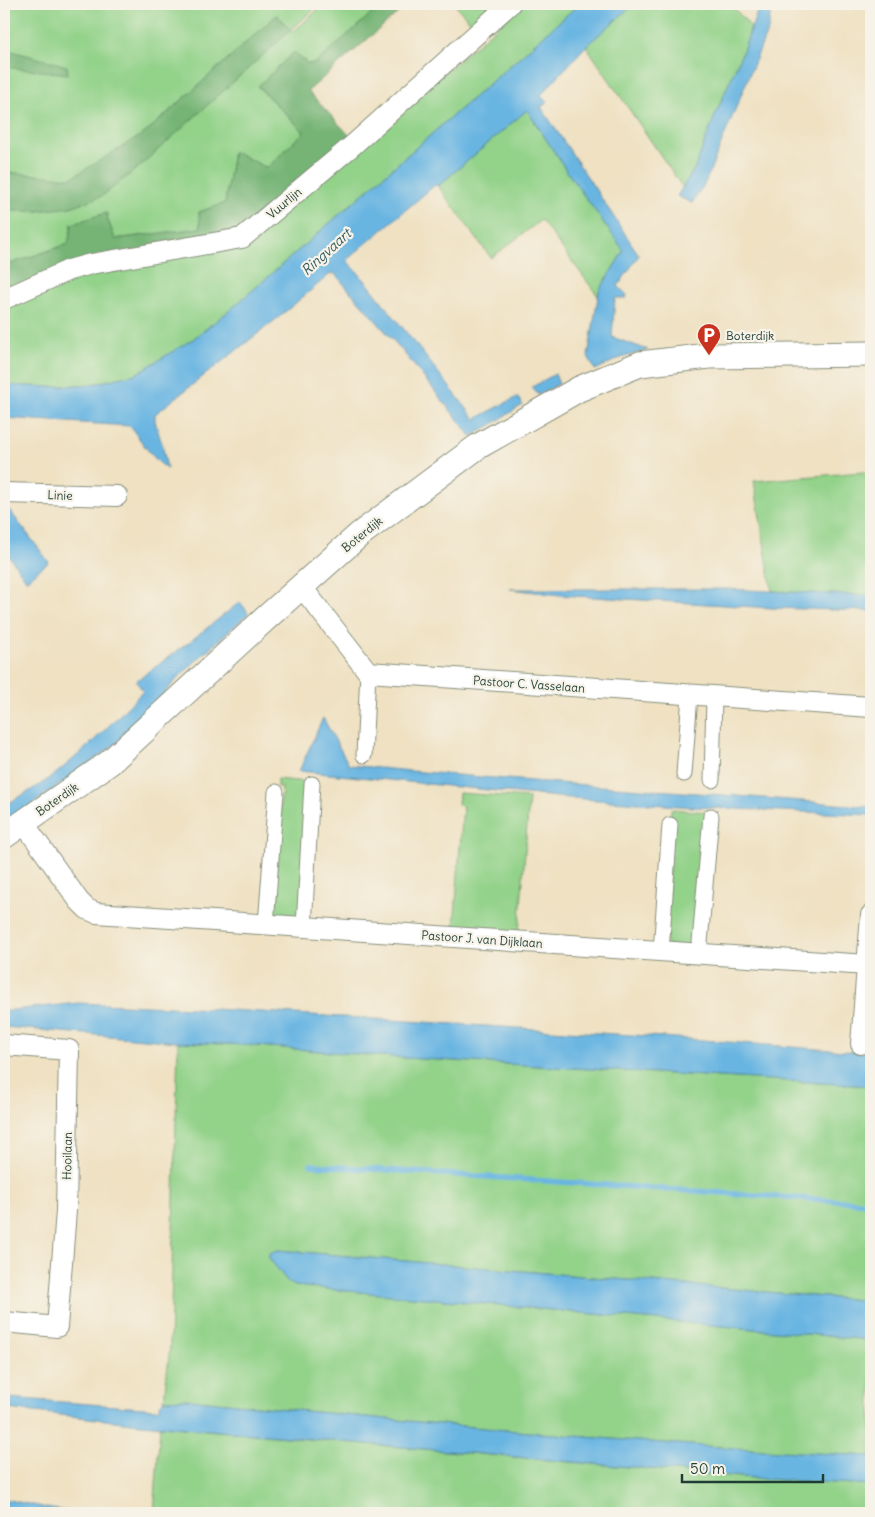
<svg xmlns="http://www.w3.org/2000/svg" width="875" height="1517" font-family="Delius,sans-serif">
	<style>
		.green { fill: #92d289; stroke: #58885e }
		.forest { fill: #75b475; stroke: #4a7854 }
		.water { fill: #69b5e2; stroke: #44798b }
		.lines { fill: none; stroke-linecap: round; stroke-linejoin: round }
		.stream { stroke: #69b5e2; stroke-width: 5.5 }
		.pedestrian-casing { stroke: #878f7b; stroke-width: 17 }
		.minor-casing { stroke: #878f7b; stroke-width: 22 }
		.tertiary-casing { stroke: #878f7b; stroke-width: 27 }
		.pedestrian { stroke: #fff; stroke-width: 15 }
		.minor { stroke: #fff; stroke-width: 20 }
		.tertiary { stroke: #fff; stroke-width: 25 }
		.labels { text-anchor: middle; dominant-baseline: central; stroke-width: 4.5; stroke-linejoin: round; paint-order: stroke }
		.street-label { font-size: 12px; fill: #1f3d34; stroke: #f7f3e8 }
		.poi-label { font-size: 12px; fill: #1f3d34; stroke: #f7f3e8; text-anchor: start }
		.water-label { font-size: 14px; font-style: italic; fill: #325b60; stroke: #f7f3e8 }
	</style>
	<rect width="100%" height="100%" fill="#f7f3e8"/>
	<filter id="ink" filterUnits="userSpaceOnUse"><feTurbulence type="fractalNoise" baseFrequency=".02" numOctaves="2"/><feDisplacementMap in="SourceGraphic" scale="10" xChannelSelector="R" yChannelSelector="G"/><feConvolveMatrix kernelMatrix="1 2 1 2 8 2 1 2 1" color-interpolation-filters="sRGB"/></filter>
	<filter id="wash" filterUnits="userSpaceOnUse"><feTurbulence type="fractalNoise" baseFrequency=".0096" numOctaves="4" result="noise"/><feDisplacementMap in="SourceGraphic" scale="20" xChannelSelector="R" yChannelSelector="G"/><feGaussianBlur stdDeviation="1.12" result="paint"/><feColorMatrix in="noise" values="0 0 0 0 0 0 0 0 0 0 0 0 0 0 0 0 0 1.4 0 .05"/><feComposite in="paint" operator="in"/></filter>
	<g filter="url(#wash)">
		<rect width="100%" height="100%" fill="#efe1c2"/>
		<!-- green -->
		<g class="green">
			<path d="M4,4h316l-29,26 2,2 31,-28h58l-66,59 -8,1 -4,-2 -46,25 46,45 -37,36 -34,-17 -8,52 -26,9 1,16 -85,11 -7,-19 -1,-7 -35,11 -4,20 -64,22v-55h34l64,-15 37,-29 138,-152 -132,118 -73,46 -68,-7z"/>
			<path d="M454,4h47l-26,23z"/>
			<path d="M523,4h56l-66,59 -283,247 -37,29 -57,35 -43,10 -44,3 -45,-2v-80l67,-25 190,-47z"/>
			<path d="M634,4h96l21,23 -8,24 -27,62 -21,55 -12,20 -97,-142z"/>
			<path d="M527,110l43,66 52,72 1,4 -24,39 -1,5 -57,-76 -50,38 -53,-72z"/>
			<path d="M863,472l8,1v123l-99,-5 -18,-110z"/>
			<path d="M277,779l40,4 -17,134 -28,-3 10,-127h-5z"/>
			<path d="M459,793l70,5 -10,135 -65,-4 9,-123 -5,-1z"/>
			<path d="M671,809l37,3 -10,136 -32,-3z"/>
			<path d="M178,1042l68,3 160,13 465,28v215l-593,-51 -8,3 -1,4 18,24 9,5 575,54v116c-229,-11 -457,-34 -685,-57l-22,1 6,-54z"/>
			<path d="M160,1426l605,53 106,6v28h-717z"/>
		</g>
		<!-- forest -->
		<g class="forest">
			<path d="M382,4h26l-100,87 42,45 -111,94 -235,58v-22l64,-22 4,-20 34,-11 2,7 7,19 85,-11 -1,-16 26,-9 8,-52 34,17 37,-36 -46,-46 36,-34 14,12 8,-1z"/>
			<path d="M277,15l14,15 -152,137 -37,29 -31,11 -32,4h-35v-39l67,6 74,-45z"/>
			<path d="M4,49l63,17 1,8 -64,-7z"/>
		</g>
		<!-- water -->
		<g class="water">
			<path d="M579,4h55l-48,42 -46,50 8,6 -7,5 98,148 -21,31 9,9 -1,3h-11l-3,39 36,13 -30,9 -23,11 -7,-14 11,-65 22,-36 2,-3 -1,-4 -52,-72 -43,-66 -89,76 -3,-1 -86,73 -1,4 7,7 13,15 107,135 42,-22 6,8c-18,10 -34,23 -52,31l-71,-88 -66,-75 -5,2 -50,42 -124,97v7l8,27 4,21c-15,-11 -26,-28 -37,-43l-126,-8v-33l45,2 44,-3 43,-10 57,-35 37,-29 283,-247z"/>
			<path d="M760,4h13l-4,17v6l-64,156 -13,20 -15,-7 18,-28 21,-55 27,-62z"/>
			<path d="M555,374l4,10 -21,11 -6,-8z"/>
			<path d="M4,503l45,59 -23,18 -22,-31z"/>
			<path d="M510,589h216l145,7v15l-99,-3 -212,-13z"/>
			<path d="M240,602l7,9 1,3 -49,44 -20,19 -55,61 -120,87v-19c20,-12 43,-24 61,-40 28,-23 53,-49 78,-75l-7,-10 52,-38z"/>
			<path d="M323,718l26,47c174,18 348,26 522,42v8l-179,-8 -135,-10 -258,-26z"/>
			<path d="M78,1003l137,6 448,28 208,16v33l-465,-28 -160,-13 -68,-3 -174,-15v-16z"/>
			<path d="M278,1250l593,51v39l-576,-54 -8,-5 -18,-23v-5z"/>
			<path d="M8,1398l149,11 7,-9 22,-1c228,23 456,46 685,57v29l-106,-6 -624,-55 -133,-15z"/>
			<path d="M4,1499l48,10 23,3 31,-1 22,2h-124z"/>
		</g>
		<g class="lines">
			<!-- stream -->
			<path class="stream" d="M311,1165l560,38"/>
		</g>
	</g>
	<g filter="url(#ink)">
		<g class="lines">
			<!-- pedestrian casing -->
			<g class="pedestrian-casing">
				<g id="pedestrian">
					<path d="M364,755l4,-83"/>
					<path d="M684,774l6,-79"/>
					<path d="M712,780l2,-83"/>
					<path d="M266,925l10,-133"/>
					<path d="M304,927l8,-143"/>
					<path d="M661,951l9,-126"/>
					<path d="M699,954l12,-138"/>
				</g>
			</g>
			<!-- minor casing -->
			<g class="minor-casing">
				<g id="minor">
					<path d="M4,299l65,-29 22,-6 151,-26 111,-93 157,-141"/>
					<path d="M4,493l113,3"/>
					<path d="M301,586l67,86 503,35"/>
					<path d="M23,822l56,79 8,8 9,4 771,52"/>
					<path d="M861,1044l10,-129"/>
					<path d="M4,1045l65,5 -3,161 -9,116 -53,-5"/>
				</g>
			</g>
			<!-- tertiary casing -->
			<g class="tertiary-casing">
				<path id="tertiary" d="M4,836l105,-73 157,-145 93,-83 118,-88 102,-58 61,-25 69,-8 162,-2"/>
			</g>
			<!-- pedestrian -->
			<use href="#pedestrian" class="pedestrian"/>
			<!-- minor -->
			<use href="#minor" class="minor"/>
			<!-- tertiary -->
			<use href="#tertiary" class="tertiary"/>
		</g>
	</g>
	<!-- icons -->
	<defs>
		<g id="parking-pin" transform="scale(1.25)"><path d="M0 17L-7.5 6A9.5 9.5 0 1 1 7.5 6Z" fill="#c8321e" stroke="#f7f3e8"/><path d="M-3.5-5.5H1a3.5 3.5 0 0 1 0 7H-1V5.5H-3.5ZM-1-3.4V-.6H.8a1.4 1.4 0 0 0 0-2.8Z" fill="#fff"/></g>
	</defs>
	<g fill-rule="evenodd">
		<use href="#parking-pin" x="709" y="335"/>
	</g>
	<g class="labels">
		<!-- street labels -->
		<g class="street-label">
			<text transform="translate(284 203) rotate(-40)">Vuurlijn</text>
			<text transform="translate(60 495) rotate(2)">Linie</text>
			<text transform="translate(362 534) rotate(-39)">Boterdijk</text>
			<text transform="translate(529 684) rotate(4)">Pastoor C. Vasselaan</text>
			<text transform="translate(57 799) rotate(-35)">Boterdijk</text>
			<text transform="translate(482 939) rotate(4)">Pastoor J. van Dijklaan</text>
			<text transform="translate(67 1156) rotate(-89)">Hooilaan</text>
		</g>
		<!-- poi labels -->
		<g class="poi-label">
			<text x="726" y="335">Boterdijk</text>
		</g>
		<!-- water labels -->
		<g class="water-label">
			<text transform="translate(326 252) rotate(-42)">Ringvaart</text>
		</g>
	</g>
	<!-- margin -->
	<rect width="875" height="1517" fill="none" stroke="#f7f3e8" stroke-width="20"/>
	<!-- scale -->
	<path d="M682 1474v8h141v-8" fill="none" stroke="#1f3d34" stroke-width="2.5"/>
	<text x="690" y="1474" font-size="15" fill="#1f3d34" stroke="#f7f3e8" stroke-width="4" paint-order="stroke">50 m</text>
</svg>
